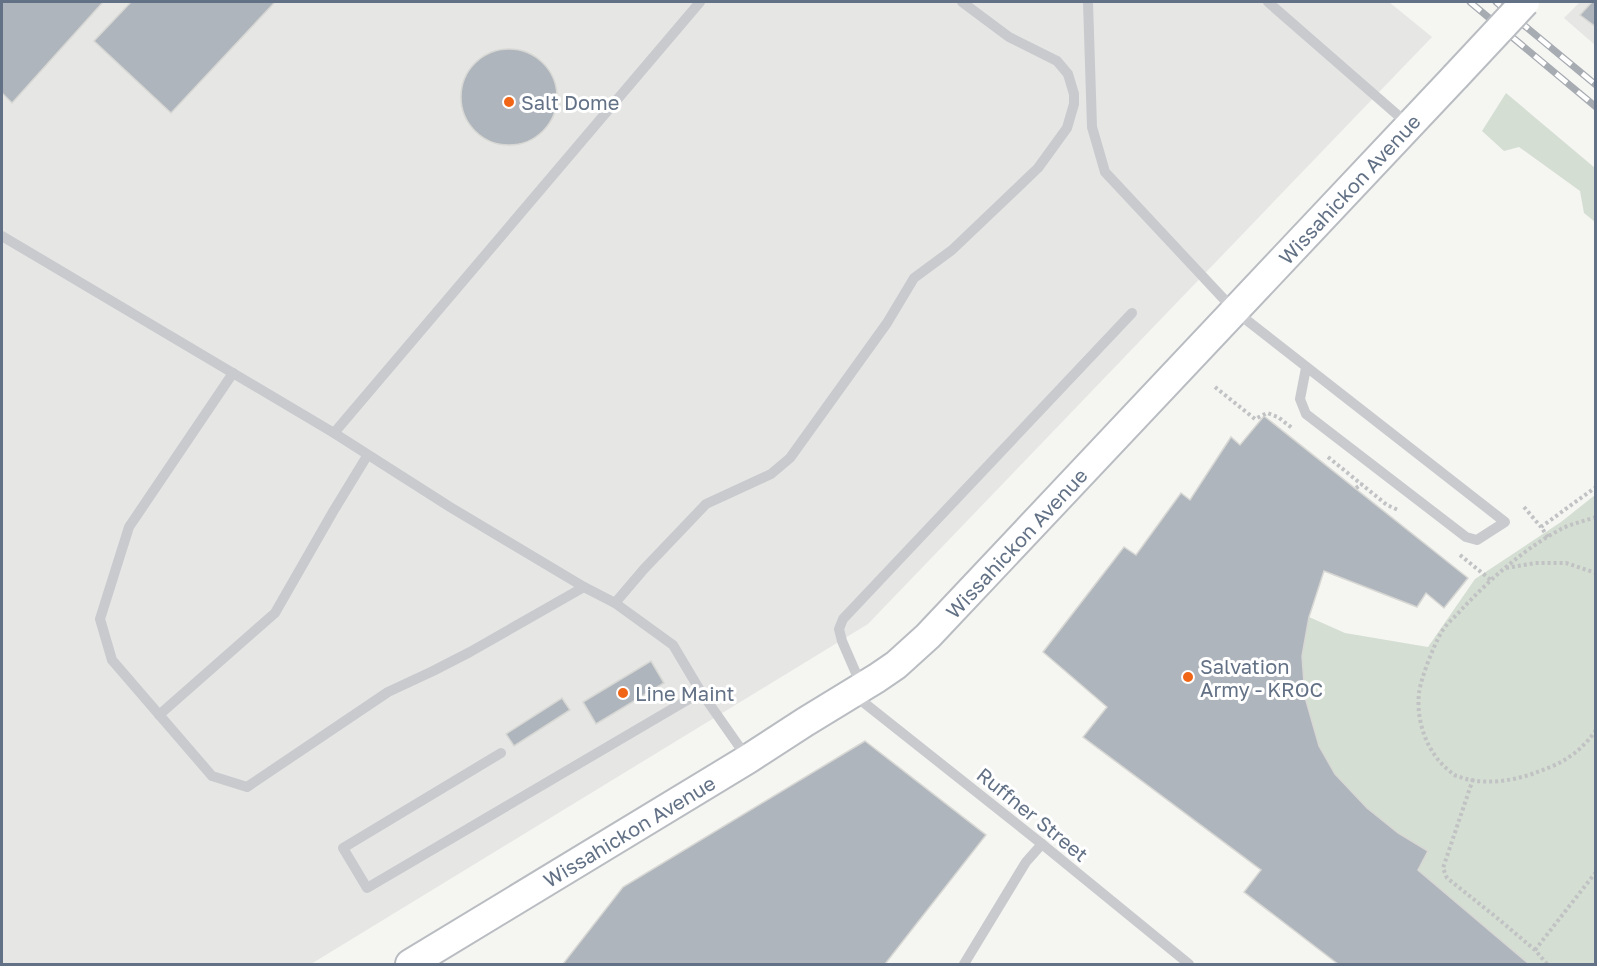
<svg xmlns="http://www.w3.org/2000/svg" width="1597" height="966" font-family="'Golos Text',sans-serif">
	<style>
		.built { fill: #e6e6e5 }
		.green { fill: #d5ded2 }
		.building { fill: #afb5bc; stroke: #d7d7d4; stroke-width: 1.5 }
		.lines { fill: none; stroke-linecap: round; stroke-linejoin: round }
		.secondary-casing { stroke: #b9bdc2; stroke-width: 32 }
		.path { stroke: #c0c2c4; stroke-width: 4; stroke-dasharray: 3 3; stroke-linecap: butt }
		.lane { stroke: #c8cace; stroke-width: 10 }
		.secondary { stroke: #fff; stroke-width: 28 }
		.rail-casing { stroke: #a7abb2; stroke-width: 7 }
		.rail { stroke: #fff; stroke-width: 4.5; stroke-dasharray: 14; stroke-linecap: butt }
		.secondary-bridge-casing { stroke: #b9bdc2; stroke-width: 32; stroke-linecap: butt }
		.secondary-bridge { stroke: #fff; stroke-width: 28 }
		.poi-dot { fill: #f16616; stroke: #fff; stroke-width: 2 }
		.labels { text-anchor: middle; dominant-baseline: central; stroke-width: 6; stroke-linejoin: round; paint-order: stroke }
		.poi-label { font-size: 20px; fill: #627185; stroke: #fff; text-anchor: start }
		.street-label { font-size: 20px; fill: #627185; stroke: #fff }
	</style>
	<rect width="100%" height="100%" fill="#f5f6f2"/>
	<!-- built -->
	<g class="built">
		<path d="M2,2h1387l43,35 -564,587 -557,340h-309z"/>
		<path d="M1580,2h15v43l-31,-27z"/>
	</g>
	<!-- green -->
	<g class="green">
		<path d="M1506,93l89,75v54l-11,-9 -4,-22 -61,-44 -15,4 -22,-20z"/>
		<path d="M1595,495v469h-66l-111,-94 10,-19 -30,-18 -31,-25 -32,-34 -16,-28 -14,-49 -3,-41 7,-39 36,16 83,14 47,-68 86,-57z"/>
	</g>
	<!-- building -->
	<g class="building">
		<path d="M2,2h101l-91,101 -10,-10z"/>
		<path d="M131,2h144l-104,111 -77,-72z"/>
		<path d="M1592,2h4v25l-16,-12z"/>
		<circle cx="509" cy="97" r="48"/>
		<path d="M1264,416l204,162 -24,30 -18,-15 -9,14 -93,-36 -15,46 -7,39 3,41 14,49 16,28 32,34 31,25 30,18 -10,19 111,94h-191l-94,-72 17,-22 -178,-133 24,-30 -64,-55 81,-105 12,8 45,-62 9,7 41,-63 9,8z"/>
		<path d="M651,661l13,22 -68,41 -13,-22z"/>
		<path d="M562,698l8,12 -56,36 -8,-12z"/>
		<path d="M865,741l121,94 -101,129h-322l60,-77z"/>
	</g>
	<g class="lines">
		<!-- secondary casing -->
		<g class="secondary-casing">
			<path id="secondary" d="M410,964l338,-205 57,-37 72,-44 19,-13 32,-29 527,-559"/>
		</g>
		<!-- path -->
		<g class="path">
			<path d="M1215,387l40,32 12,-6 11,4 14,11"/>
			<path d="M1328,457l59,48 11,5"/>
			<path d="M1356,488l6,-4"/>
			<path d="M1524,507l17,20"/>
			<path d="M1596,517c-12,4 -25,7 -35,12 -37,20 -71,50 -99,80 -7,8 -16,15 -21,24 -8,14 -20,45 -22,60 -3,27 7,57 27,75 4,3 7,7 11,8 23,9 49,6 72,-1 29,-10 48,-18 67,-45"/>
			<path d="M1548,537l-7,-10 55,-40"/>
			<path d="M1460,555l32,26"/>
			<path d="M1506,568l29,-5h31l30,10"/>
			<path d="M1473,779l-30,89 4,10 49,39 39,33 12,14"/>
			<path d="M1535,950l61,-78"/>
		</g>
		<!-- lane -->
		<g class="lane">
			<path d="M1088,2l4,125 13,45 130,139 270,211 -28,18 -11,-3 -160,-123 -6,-15 6,-31"/>
			<path d="M1268,2l141,123"/>
			<path d="M2,236l332,197 116,74 134,80 31,16 58,42 28,47 47,67"/>
			<path d="M233,373l-104,154 -29,92 12,41 100,116 35,11 141,-95 45,-21 37,-19 114,-65"/>
			<path d="M334,433l366,-431"/>
			<path d="M615,603l29,-34 62,-65 65,-30 19,-16 97,-135 27,-45 38,-28 86,-82 29,-40 7,-24v-10l-6,-20 -11,-13 -48,-24 -47,-35"/>
			<path d="M862,687l-20,-46 -3,-12 4,-10 289,-306"/>
			<path d="M853,694l189,150 147,120"/>
			<path d="M159,715l116,-102 59,-103 33,-54"/>
			<path d="M501,753l-158,95 24,40 334,-196"/>
			<path d="M964,964l62,-102 16,-18"/>
		</g>
		<!-- secondary -->
		<use href="#secondary" class="secondary"/>
		<!-- rail casing -->
		<g class="rail-casing">
			<g id="rail">
				<path d="M1470,2l126,105"/>
				<path d="M1496,2l100,83"/>
			</g>
		</g>
		<!-- rail -->
		<use href="#rail" class="rail"/>
		<!-- secondary-bridge casing -->
		<g class="secondary-bridge-casing">
			<path id="secondary-bridge" d="M1455,77l70,-75"/>
		</g>
		<!-- secondary-bridge -->
		<use href="#secondary-bridge" class="secondary-bridge"/>
	</g>
	<!-- markers -->
	<g class="poi-dot">
		<circle cx="509" cy="102" r="6"/>
		<circle cx="1188" cy="677" r="6"/>
		<circle cx="623" cy="693" r="6"/>
	</g>
	<g class="labels">
		<!-- poi labels -->
		<g class="poi-label">
			<text x="521" y="102">Salt Dome</text>
			<text x="1200" y="666">Salvation<tspan x="1200" dy="23">Army - KROC</tspan></text>
			<text x="635" y="693">Line Maint</text>
		</g>
		<!-- street labels -->
		<g class="street-label">
			<text transform="translate(1349 189) rotate(-47)">Wissahickon Avenue</text>
			<text transform="translate(1016 543) rotate(-47)">Wissahickon Avenue</text>
			<text transform="translate(1033 814) rotate(39)">Ruffner Street</text>
			<text transform="translate(629 831) rotate(-31)">Wissahickon Avenue</text>
		</g>
	</g>
	<!-- border -->
	<rect width="1597" height="966" fill="none" stroke="#627185" stroke-width="6"/>
</svg>
